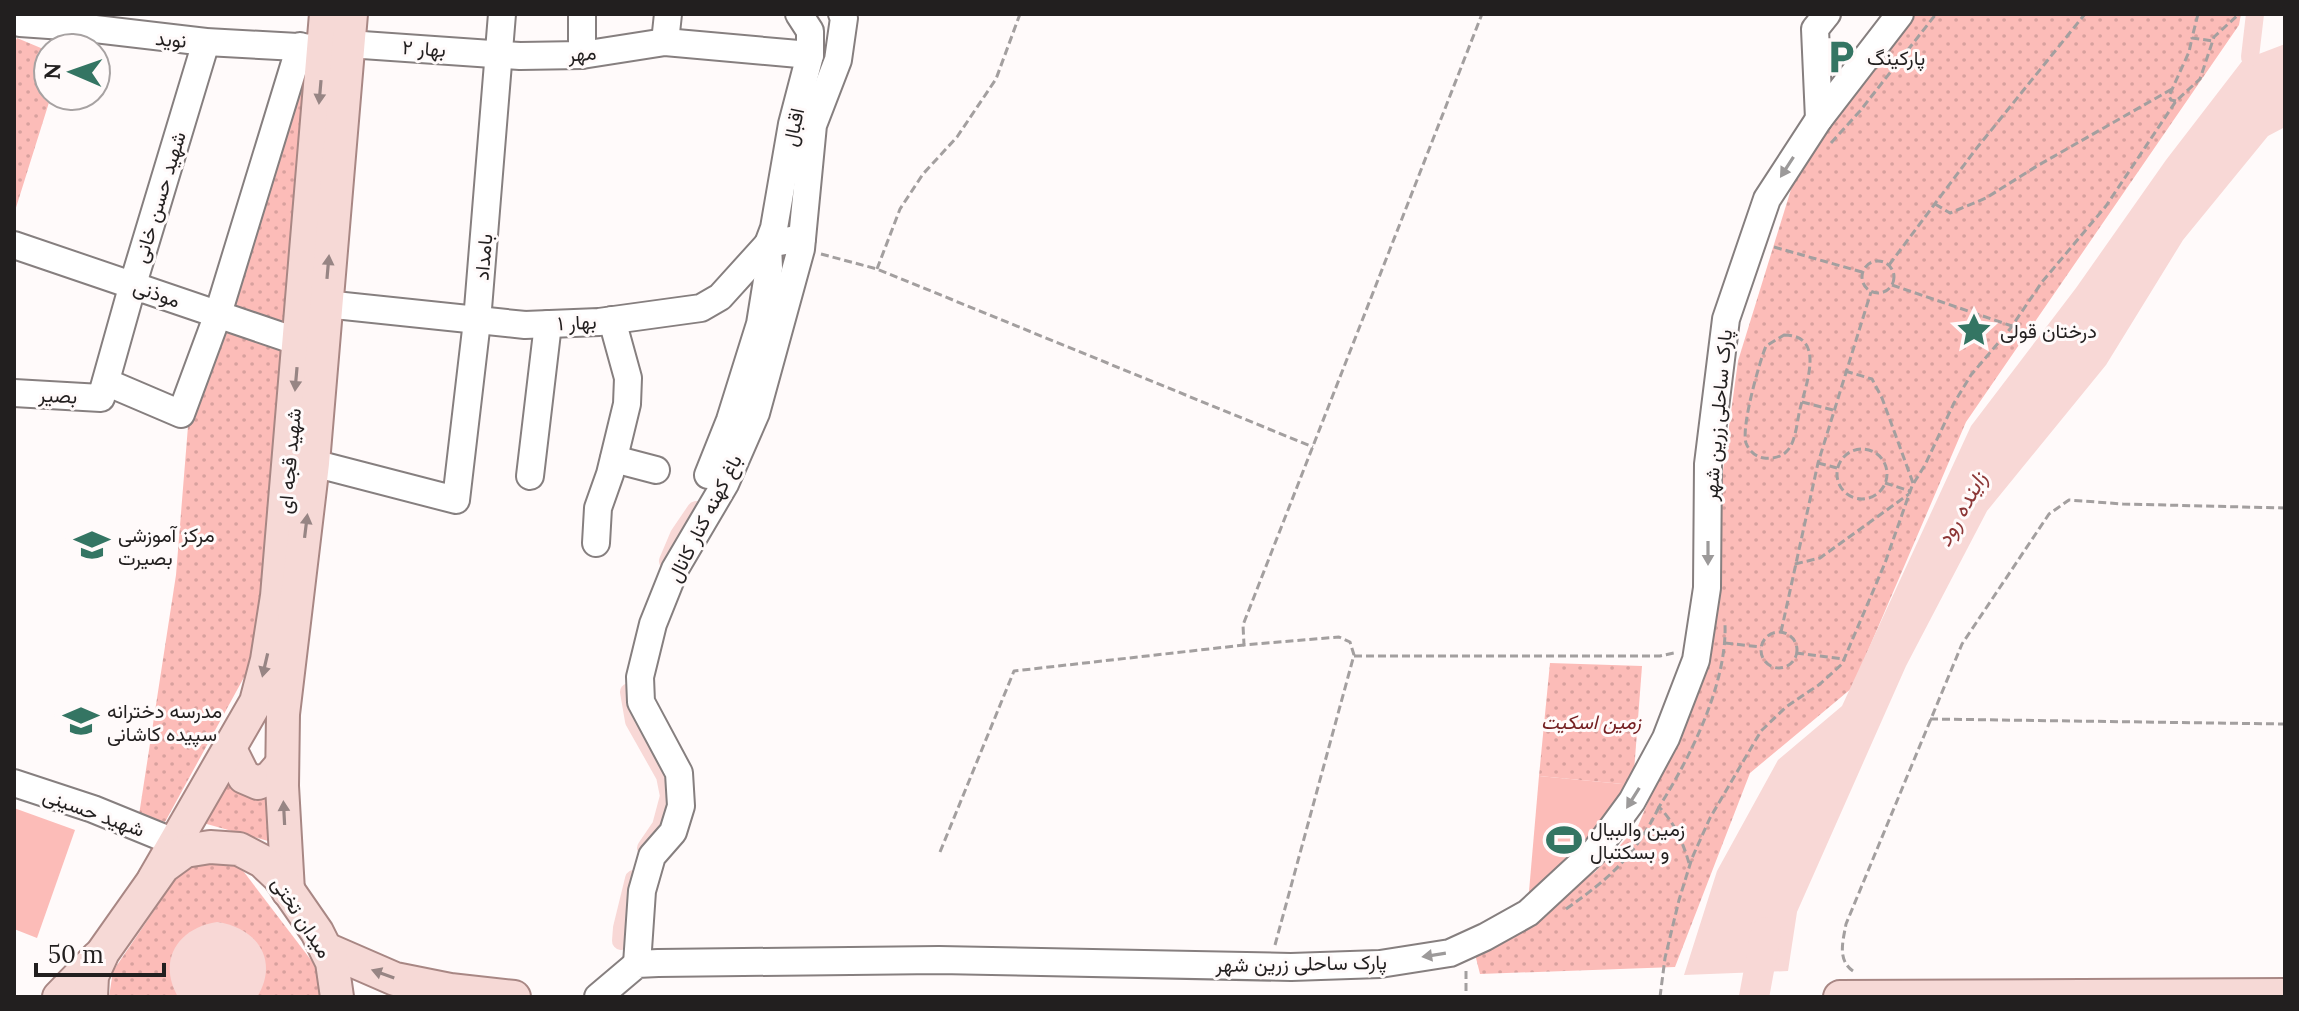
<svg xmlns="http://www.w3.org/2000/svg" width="2299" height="1011" font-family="Lora,Vazirmatn,serif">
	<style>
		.grass { fill: url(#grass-dots) }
		.garden { fill: #fcbcb8 }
		.water { fill: #f8d8d6 }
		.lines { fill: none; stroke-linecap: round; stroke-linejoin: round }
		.canal { stroke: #f8d8d6; stroke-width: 18 }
		.river { stroke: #f8d8d6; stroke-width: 30 }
		.minor-casing { stroke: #867f7f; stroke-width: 30 }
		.major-casing { stroke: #a88784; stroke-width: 36 }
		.path { stroke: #a39f9f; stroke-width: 3; stroke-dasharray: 8 4; stroke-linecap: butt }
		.minor { stroke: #fff; stroke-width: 26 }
		.major { stroke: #f6d9d6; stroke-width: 32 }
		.oneway { fill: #978584 }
		.oneway2 { fill: #9c9a9a }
		.labels { text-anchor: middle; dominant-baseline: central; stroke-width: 6; stroke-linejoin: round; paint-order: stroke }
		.street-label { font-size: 20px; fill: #221f1f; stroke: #fffafa }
		.poi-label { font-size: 20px; fill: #221f1f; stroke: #fffafa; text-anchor: start }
		.park-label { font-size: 20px; font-style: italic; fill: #752123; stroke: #fffafa }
		.water-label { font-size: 22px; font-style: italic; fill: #8c3636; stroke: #fffafa }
	</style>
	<defs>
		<pattern id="grass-dots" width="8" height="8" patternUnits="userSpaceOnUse" patternTransform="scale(2)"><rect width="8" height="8" fill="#fcbcb8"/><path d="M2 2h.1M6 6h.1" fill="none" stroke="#d8a19e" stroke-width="1.8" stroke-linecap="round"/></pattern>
	</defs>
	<rect width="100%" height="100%" fill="#fffafa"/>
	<!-- grass -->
	<g class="grass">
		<path d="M1915,14h326l-2,11 -273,397 -114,266 -102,85 -75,194 -195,7 -5,-20 120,-82 43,-46 73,-176 8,-150 19,-139 59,-191 72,-101z"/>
		<path d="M17,38l31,13v45h3l-37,118v-170z"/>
		<path d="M305,72l-34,444 -17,143 -89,163 -26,-7 37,-240 18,-223z"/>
		<path d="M1550,663l92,3 -9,119 -94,-9z"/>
		<path d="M226,775l45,15 -3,51 -72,-20z"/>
		<path d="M198,858l35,6 11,8 80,105 2,20h-217l4,-26 72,-106z"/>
	</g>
	<!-- garden -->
	<g class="garden">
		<path d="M1539,776l94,9 -31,46 -74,72z"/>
		<path d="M14,808l61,22 -38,108 -23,-9z"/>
	</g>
	<!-- water -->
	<g class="water">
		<path d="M2285,44v83l-17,9 -85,104 -77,125 -119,146 -81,155 -109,246 -9,59 -104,4 33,-104 61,-111 64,-54 129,-280 105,-138 90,-128 77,-100z"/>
		<path d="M217,922c39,5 63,38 40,75h-79c-21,-37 0,-69 39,-75z"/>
	</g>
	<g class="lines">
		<!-- canal -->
		<g class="canal">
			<path d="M2250,57l5,-43"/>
			<path d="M780,281l10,-58 4,-44"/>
			<path d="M668,561l11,-26 17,-25"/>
			<path d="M629,692l5,29 31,55 4,20 -8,30 -15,22"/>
			<path d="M621,941l1,-13 12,-49"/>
		</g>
		<!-- river -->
		<path class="river" d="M1754,997l12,-65"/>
		<!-- minor casing -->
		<g class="minor-casing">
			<g id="minor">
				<path d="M20,23l58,4 128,15 110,6"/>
				<path d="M665,42l3,-28"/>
				<path d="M348,44l172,12 62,-1 83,-13 145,13"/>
				<path d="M582,55v-41"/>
				<path d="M1819,119l-4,-90 12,-15"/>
				<path d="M14,245l285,97"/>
				<path d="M325,304l200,21 74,-3 102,-14 19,-11 48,-53 34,-6"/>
				<path d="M106,382l75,32 37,-100 82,-268"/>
				<path d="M14,393l87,5 32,-114 73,-242"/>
				<path d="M614,459l42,11"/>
				<path d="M313,463l143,37 21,-179 25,-307"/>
				<path d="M708,475l22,-55 30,-96 9,-56 -1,-24 6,-16 18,-104 18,-69v-24l-11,-17"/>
				<path d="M530,476l18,-152"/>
				<path d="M596,543l2,-35 12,-34 17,-70 1,-26 -16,-58"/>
				<path d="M14,783l79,26 81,33"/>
				<path d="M637,964l5,-73 10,-35 21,-24 8,-26 -2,-33 -38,-71 -1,-25 13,-53 22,-55 50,-85 31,-71 45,-164 12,-124 25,-65 6,-42 -2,-4"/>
				<path d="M598,997l39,-33 21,-1 281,-3 352,7 89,-3 70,-11 35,-16 43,-24 68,-63 36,-49 34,-63 30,-78 11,-72 1,-124 18,-145 41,-120 52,-80 81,-105"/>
			</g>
		</g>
		<!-- major casing -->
		<g class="major-casing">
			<g id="major">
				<path d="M230,749l14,28 14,6 12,-5 12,-14"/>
				<path d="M154,879l102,-177 11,-42 10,-64 49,-582"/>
				<path d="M288,891l-6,-105 1,-72 30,-251 38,-449"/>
				<path d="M326,949l69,30 55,11 64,7"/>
				<path d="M59,997l39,-40"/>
				<path d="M91,997l1,-21 11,-24 60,-85 22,-16 25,-4 29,2 23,12 17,16 38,55 15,30 5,35"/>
				<path d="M1840,997l445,-2"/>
			</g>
		</g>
		<!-- path -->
		<g class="path">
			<path d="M2198,14l-6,24 21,3"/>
			<path d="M2176,101l-5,-1 -2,-4 20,-44 3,-14"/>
			<path d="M1831,143l29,-32 76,-97"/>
			<path d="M1935,204l15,9 36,-15 51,-32 135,-77"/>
			<path d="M1774,247l88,25"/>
			<path d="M821,254l56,15 436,178"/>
			<circle cx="1878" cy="277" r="16"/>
			<path d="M1889,265l87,-116 109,-135"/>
			<path d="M877,269l23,-60 23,-35 34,-37 39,-58 24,-65"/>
			<path d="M1892,285l120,41"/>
			<path d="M1784,335c42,0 22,49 16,74 -3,12 -4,33 -13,42 -5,6 -15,8 -23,7 -8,-1 -15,-7 -18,-15 -5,-16 13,-80 20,-97z"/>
			<path d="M1845,371l27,8 10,19 31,85"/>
			<path d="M1802,402l31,8"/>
			<circle cx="1862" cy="474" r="25"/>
			<path d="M1818,463l19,5"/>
			<path d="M1885,483l25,8"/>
			<path d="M1795,564l25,-6 89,-64"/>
			<path d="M1781,632l37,-169 53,-171"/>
			<circle cx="1779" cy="650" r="18"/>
			<path d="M1725,643l36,4"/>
			<path d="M1796,653l48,6"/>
			<path d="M1354,656h306l14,-3"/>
			<path d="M1930,719l355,5"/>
			<path d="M940,852l74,-181 230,-26"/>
			<path d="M1689,863c-6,-20 -14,-40 -30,-56 31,-49 68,-123 66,-182"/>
			<path d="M1566,909c44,-31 69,-53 93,-102"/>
			<path d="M1275,945l79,-290 -4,-13 -11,-5 -95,8 -1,-20 239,-611"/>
			<path d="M1466,971v26"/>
			<path d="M1853,971c-16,-11 -10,-30 -7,-47l116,-280 87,-130 20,-14 54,4 162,4"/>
			<path d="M1660,997l5,-39 14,-58 13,-42 18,-40 51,-87 25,-24 34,-23 22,-20 43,-101 27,-77 13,-21 29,-62 17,-28 39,-46 32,-47 64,-76 70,-105 24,-22 14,-42 25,-23"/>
		</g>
		<!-- minor -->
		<use href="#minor" class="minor"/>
		<!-- major -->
		<use href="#major" class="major"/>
	</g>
	<!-- one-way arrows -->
	<defs><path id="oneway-solid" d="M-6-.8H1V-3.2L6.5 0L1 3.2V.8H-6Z" transform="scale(2)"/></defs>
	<g class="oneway">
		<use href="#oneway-solid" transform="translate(320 92) rotate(95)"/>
		<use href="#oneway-solid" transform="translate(328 267) rotate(-85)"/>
		<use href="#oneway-solid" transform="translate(296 379) rotate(95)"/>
		<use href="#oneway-solid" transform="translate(306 526) rotate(-83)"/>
		<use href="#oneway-solid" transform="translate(265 665) rotate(103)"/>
		<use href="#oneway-solid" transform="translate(284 813) rotate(-93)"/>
		<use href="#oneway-solid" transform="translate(383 974) rotate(-160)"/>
	</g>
	<g class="oneway2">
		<use href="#oneway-solid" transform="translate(1787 167) rotate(123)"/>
		<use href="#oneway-solid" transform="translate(1708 553) rotate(90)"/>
		<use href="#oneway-solid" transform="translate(1633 798) rotate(122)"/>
		<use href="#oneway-solid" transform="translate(1434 955) rotate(171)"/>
	</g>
	<!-- icons -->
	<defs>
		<g id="parking-bare" transform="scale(2.76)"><path d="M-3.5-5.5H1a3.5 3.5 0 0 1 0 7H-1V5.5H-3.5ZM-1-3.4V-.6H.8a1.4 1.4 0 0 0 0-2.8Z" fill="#347563" stroke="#fffafa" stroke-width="2.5" paint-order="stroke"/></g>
		<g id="sight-bare" transform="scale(2.76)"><path d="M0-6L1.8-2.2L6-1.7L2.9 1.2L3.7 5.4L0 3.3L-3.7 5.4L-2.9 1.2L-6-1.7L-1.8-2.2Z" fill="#347563" stroke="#fffafa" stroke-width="2.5" paint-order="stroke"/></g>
		<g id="school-bare" transform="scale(2.76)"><path d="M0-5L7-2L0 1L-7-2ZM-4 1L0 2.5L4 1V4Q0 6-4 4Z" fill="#347563" stroke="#fffafa" stroke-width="2.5" paint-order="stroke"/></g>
		<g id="stadium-bare" transform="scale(2.76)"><path d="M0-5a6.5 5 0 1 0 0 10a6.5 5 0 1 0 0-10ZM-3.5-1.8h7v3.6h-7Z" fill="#347563" stroke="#fffafa" stroke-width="2.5" paint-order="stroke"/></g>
	</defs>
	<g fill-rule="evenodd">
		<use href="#parking-bare" x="1841" y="57"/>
		<use href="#sight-bare" x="1974" y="330"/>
		<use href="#school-bare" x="92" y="545"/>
		<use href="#school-bare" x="81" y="721"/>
		<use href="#stadium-bare" x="1564" y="840"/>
	</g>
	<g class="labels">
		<!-- street labels -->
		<g class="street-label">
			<text transform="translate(171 39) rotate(5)">نوید</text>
			<text transform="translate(424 48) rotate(4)">بهار ۲</text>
			<text transform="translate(582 53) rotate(-5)">مهر</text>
			<text transform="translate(793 127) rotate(-78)">اقبال</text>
			<text transform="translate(159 197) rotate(-73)">شهید حسن خانی</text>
			<text transform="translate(483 257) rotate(-85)">بامداد</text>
			<text transform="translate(157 293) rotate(19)">موذنی</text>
			<text transform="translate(577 322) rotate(-3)">بهار ۱</text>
			<text transform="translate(58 395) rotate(3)">بصیر</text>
			<text transform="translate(1717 415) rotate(-85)">پارک ساحلی زرین شهر</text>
			<text transform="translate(289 461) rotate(-85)">شهید قجه ای</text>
			<text transform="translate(704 518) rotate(-63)">باغ کهنه کنار کانال</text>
			<text transform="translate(94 812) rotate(20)">شهید حسینی</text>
			<text transform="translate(302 917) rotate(57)">میدان تختی</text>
			<text transform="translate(1301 963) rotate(-1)">پارک ساحلی زرین شهر</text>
		</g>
		<!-- poi labels -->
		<g class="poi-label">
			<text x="1867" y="57">پارکینگ</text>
			<text x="2000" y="330">درختان قولی</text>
			<text x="118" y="534">مرکز آموزشی<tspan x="118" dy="23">بصیرت</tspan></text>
			<text x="107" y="710">مدرسه دخترانه<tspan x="107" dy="23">سپیده کاشانی</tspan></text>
			<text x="1590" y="828">زمین والبیال<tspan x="1590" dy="23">و بسکتبال</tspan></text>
		</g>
		<!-- park labels -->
		<g class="park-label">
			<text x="1591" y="721">زمین اسکیت</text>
		</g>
		<!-- water labels -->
		<g class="water-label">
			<text transform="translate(1961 509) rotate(-61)">زاینده رود</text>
		</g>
	</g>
	<!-- border -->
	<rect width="2299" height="1011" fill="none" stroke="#221f1f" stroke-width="32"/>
	<!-- north arrow -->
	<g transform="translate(72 72) rotate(272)"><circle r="38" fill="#fffafa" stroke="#a7a2a2" stroke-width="2"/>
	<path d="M0-6L14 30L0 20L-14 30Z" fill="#347563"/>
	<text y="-12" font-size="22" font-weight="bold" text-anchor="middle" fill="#221f1f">N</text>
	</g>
	<!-- scale -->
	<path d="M36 963v12h128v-12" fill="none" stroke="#221f1f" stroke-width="4"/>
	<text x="48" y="963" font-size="24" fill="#221f1f" stroke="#fffafa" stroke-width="6" paint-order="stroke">50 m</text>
</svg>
